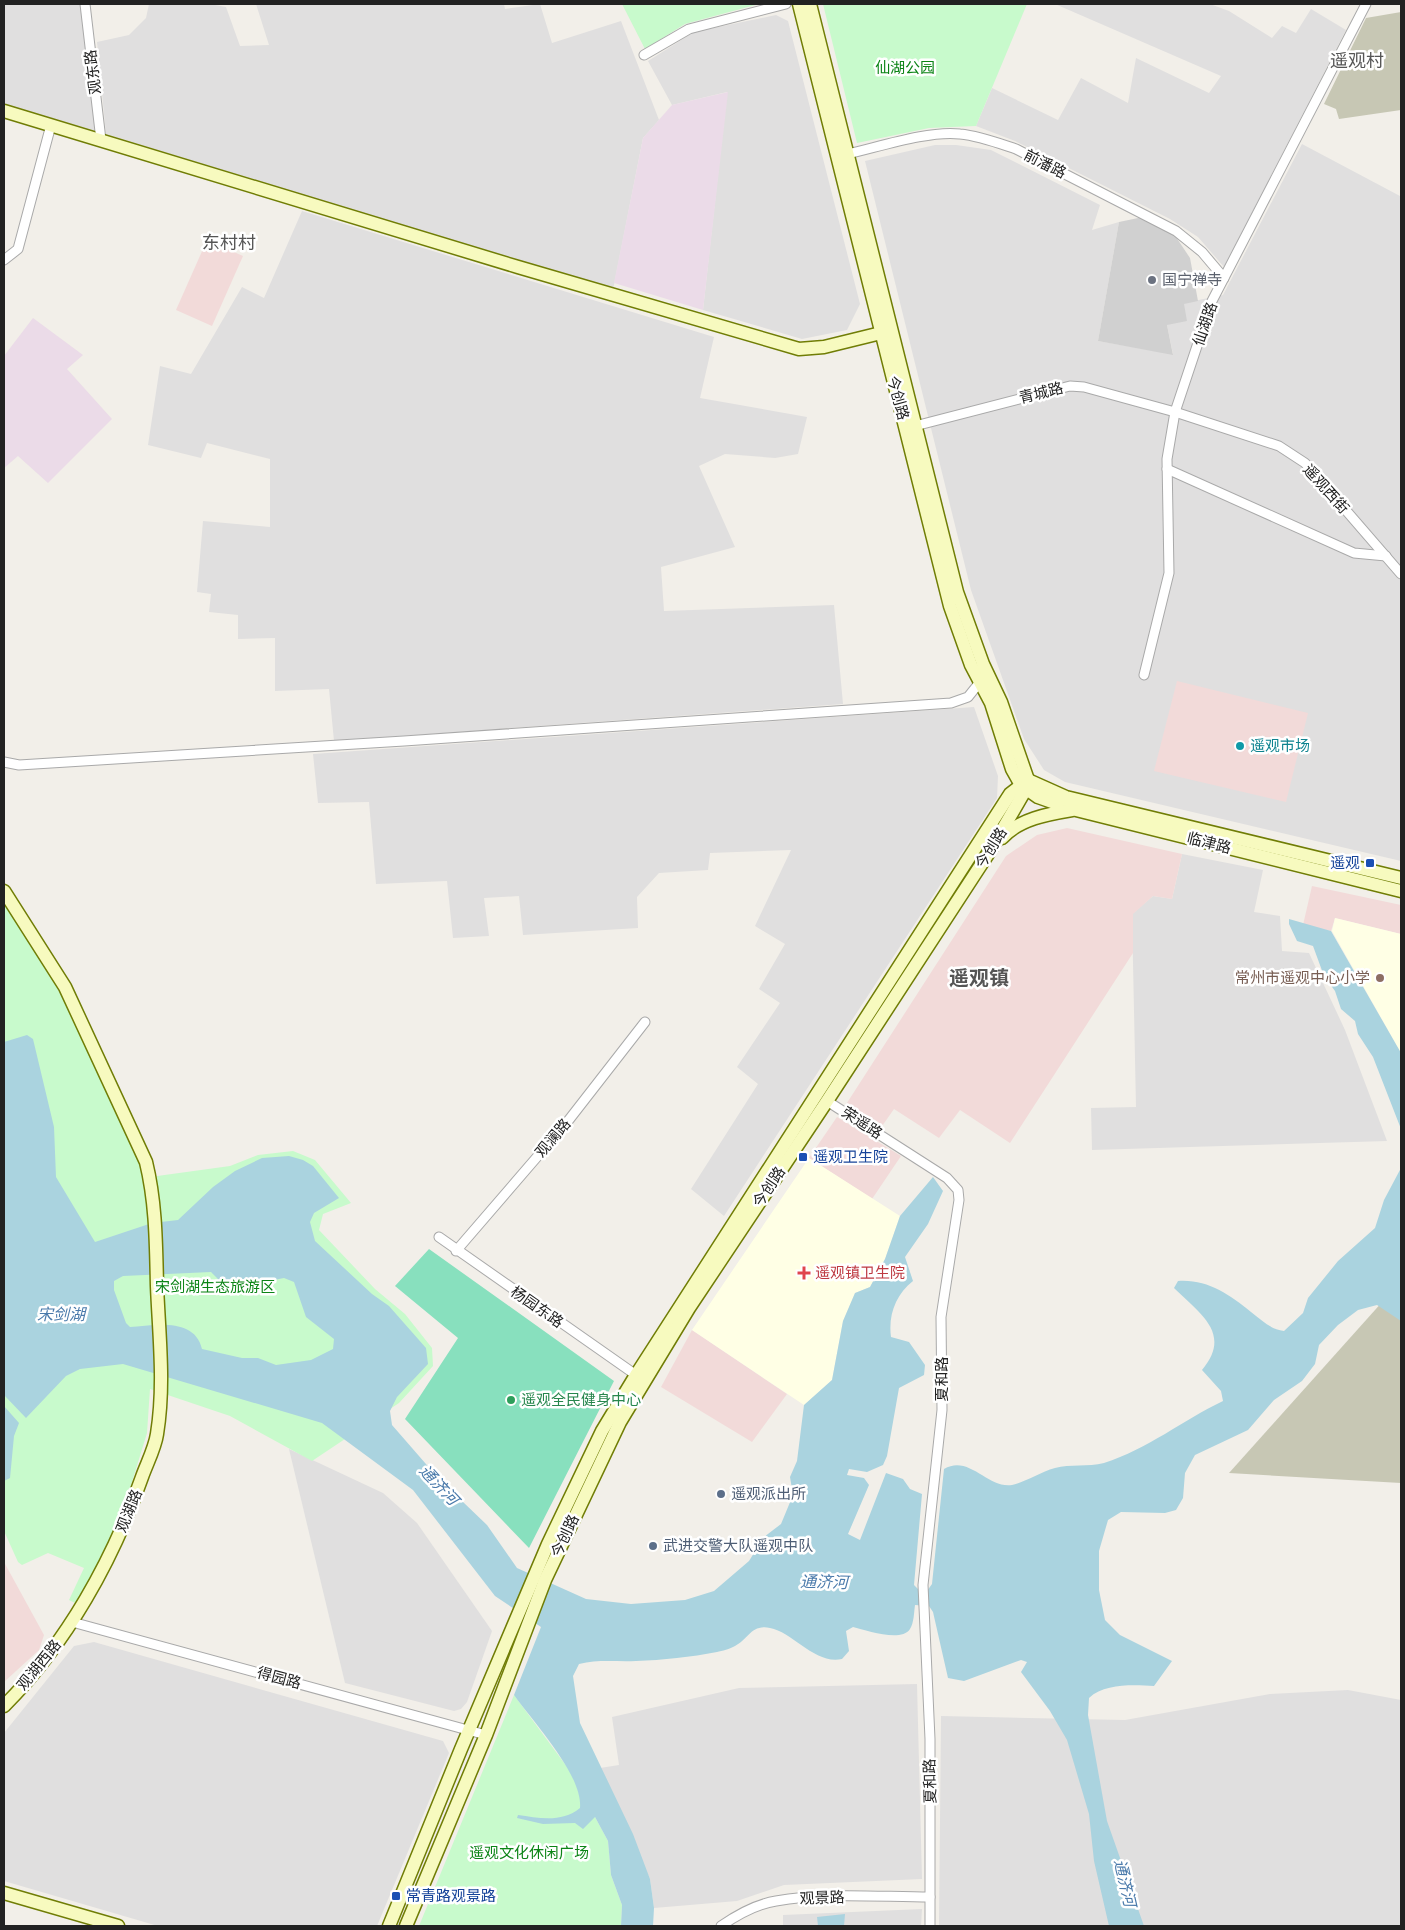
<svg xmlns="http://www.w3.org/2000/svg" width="1405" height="1930" font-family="'DejaVu Sans','Noto Sans SC',sans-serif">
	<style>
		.residential { fill: #e0dfdf }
		.commercial { fill: #f2dad9 }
		.industrial { fill: #ebdbe8 }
		.education { fill: #ffffe5 }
		.religious { fill: #d0d0d0 }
		.construction { fill: #c7c7b4 }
		.park { fill: #c8facc }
		.pitch { fill: #88e0be }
		.water { fill: #aad3df; fill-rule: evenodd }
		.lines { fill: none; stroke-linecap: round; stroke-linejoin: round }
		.street-casing { stroke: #a9a9a9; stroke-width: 11 }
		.secondary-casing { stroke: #707d05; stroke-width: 15 }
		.street { stroke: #fff; stroke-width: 9 }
		.secondary { stroke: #f7fabf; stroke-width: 12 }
		.worship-dot { fill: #6b7280; stroke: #fff; stroke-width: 2 }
		.culture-dot { fill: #0f9aa8; stroke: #fff; stroke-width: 2 }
		.transit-dot { fill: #1a4fb4; stroke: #fff; stroke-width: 2 }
		.education-dot { fill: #8d6e63; stroke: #fff; stroke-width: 2 }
		.health-dot { fill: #e0444e; stroke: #fff; stroke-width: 2 }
		.leisure-dot { fill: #2e9e5b; stroke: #fff; stroke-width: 2 }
		.service-dot { fill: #5c6f8a; stroke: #fff; stroke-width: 2 }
		.labels { text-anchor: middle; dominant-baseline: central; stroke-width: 5; stroke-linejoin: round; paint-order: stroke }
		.park-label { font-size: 15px; fill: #0c8416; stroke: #fff }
		.street-label { font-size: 15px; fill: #222; stroke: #fff }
		.worship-label { font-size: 15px; fill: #5b616d; stroke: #fff; text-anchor: start }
		.culture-label { font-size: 15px; fill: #0d838f; stroke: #fff; text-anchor: start }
		.transit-label { font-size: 15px; fill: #164399; stroke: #fff; text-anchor: start }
		.education-label { font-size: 15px; fill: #785e54; stroke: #fff; text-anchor: end }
		.health-label { font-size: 15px; fill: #be3a42; stroke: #fff; text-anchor: start }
		.leisure-label { font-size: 15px; fill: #27864d; stroke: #fff; text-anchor: start }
		.service-label { font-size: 15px; fill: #4e5e75; stroke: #fff; text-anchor: start }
		.water-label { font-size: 16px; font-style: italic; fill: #4a7aab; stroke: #fff }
		.quarter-label { font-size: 18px; fill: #555; stroke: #fff }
		.district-label { font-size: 20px; font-weight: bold; fill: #555; stroke: #fff }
	</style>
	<rect width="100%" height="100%" fill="#f2efe9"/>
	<!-- residential -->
	<g class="residential">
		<path d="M4,4h76l16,127 -92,-27z"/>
		<path d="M149,4h61l16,3 14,39 29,-1 -13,-41h248l1,5 35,-5 12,39 69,-22 38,99 -16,18 -30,152 -507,-156 -9,-92 32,-7 17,-17z"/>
		<path d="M1055,4h155l19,7 43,27 10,-12 14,7 15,-24 35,21 -122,237 -26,-30 -28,-18 -155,-78 -39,-15 16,-38 66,32 23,-42 47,25 8,-45 73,35 12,-17z"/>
		<path d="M776,15l12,6 72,283 -13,26 -45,9 -99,-29 24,-218 -55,13 -24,-44 46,-29z"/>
		<path d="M1302,144l98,52 1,-2v667l-336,-79 -21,-12 -20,-31 -53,-149 -106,-429 70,-16h21l35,5 109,55 -8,25 27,-8 -21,119 75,13 -6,-29 17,-22 39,-8z"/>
		<path d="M302,211l412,126 -14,61 107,19 -9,37 -23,4 -50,-4 -26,12 36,81 -74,20 3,44 170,-6 9,99 -509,37 -5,-52 -54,2v-53l-37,1v-24l-29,-3 2,-18 -14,-2 6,-71 67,6v-68l-63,-16 -6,15 -53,-13 12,-79 31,8 51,-87 22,11z"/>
		<path d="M974,707l24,69 -1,22 -273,418 -33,-27 67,-105 -21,-17 43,-64 -21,-14 26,-45 -30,-18 36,-76 -81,3 -2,17 -49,3 -22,24 1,31 -115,7 -4,-39 -35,2 5,38 -36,2 -6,-57 -71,3 -7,-82 -51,1 -5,-49z"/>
		<path d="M1182,854l81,16 -9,42 26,4 2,35 27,2 36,77 42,111 -295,9 -1,-42 45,-1 -4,-193 21,-18 19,3z"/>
		<path d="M289,1449l94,44 34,30 75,108 -25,71 -6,7 -7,2 -109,-28z"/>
		<path d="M94,1642l349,99 6,12 -72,173h-219l-154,-45v-148l70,-87z"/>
		<path d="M917,1684l5,195 -138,6 -47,16 -83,7 -4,-29 -50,-111 19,-3 -7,-48 127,-29z"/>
		<path d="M1348,1690l53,10v226h-462l2,-210 184,4 145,-26z"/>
		<path d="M922,1909l-1,17h-138v-11z"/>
	</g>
	<!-- commercial -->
	<g class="commercial">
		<path d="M207,240l36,16 -31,70 -36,-16z"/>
		<path d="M1177,681l131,32 -22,89 -132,-31z"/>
		<path d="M1067,828l115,26 -10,45 -19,-3 -20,18v39l-123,190 -50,-33 -21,28 -45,-29 -14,20 -35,-23 161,-250 31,-21z"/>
		<path d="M1312,886l89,19v29l-66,-16 -4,13 -28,-6z"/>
		<path d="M837,1117l64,39 -29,43 -63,-41z"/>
		<path d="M692,1330l95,64 -35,48 -91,-55z"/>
		<path d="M4,1562l40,73 -5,15 -35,32z"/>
	</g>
	<!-- industrial -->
	<g class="industrial">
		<path d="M728,92l-25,218 -89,-27 29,-145 29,-33z"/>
		<path d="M33,318l50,37 -16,14 45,50 -64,64 -30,-27 -14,12v-112z"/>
	</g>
	<!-- education -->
	<g class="education">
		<path d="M1335,918l66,16v119l-69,-122z"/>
		<path d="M809,1158l91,58 -15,43 -15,28 -15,6 -12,28 -11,59 -28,25 -112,-75z"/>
	</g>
	<!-- religious -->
	<path class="religious" d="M1143,217l33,20 14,21 8,43 -14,3 3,17 -20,4 6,30 -75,-14 21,-119z"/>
	<!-- construction -->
	<g class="construction">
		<path d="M1401,12v98l-62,9 -3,-10 -12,-5 42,-86z"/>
		<path d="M1401,1281v202l-172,-10z"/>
	</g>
	<!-- park -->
	<g class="park">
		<path d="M622,4h137l-74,20 -40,25z"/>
		<path d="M823,4h204l-51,122 -47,2 -72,15z"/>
		<path d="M4,897l54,92 92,188 80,-11 28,-11 35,-4 22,9 36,43 -28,11 -4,16 56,59 30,25 27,34 1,18 -34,37 -87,58 -82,-45 -80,-27 -3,44 -15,49 -18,49 -37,73 -8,-4 15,-32 -36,-15 -26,12 -4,-3 -14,-31z"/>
		<path d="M514,1695l59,80 8,24 14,18 13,24 3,34 11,30 -1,21h-202z"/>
	</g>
	<!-- pitch -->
	<path class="pitch" d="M429,1249l185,132 -85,167 -124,-129 53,-81 -63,-52z"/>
	<!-- water -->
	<g class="water">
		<path d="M1289,919l42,12 70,122v76l-28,-72 -15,-23 -3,-13 -14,-12 -6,-18 -11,-15 -11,-30 -16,-5 -8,-17z"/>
		<path d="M27,1035l6,4 21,88 2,50 39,65 57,-19 26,-3 35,-33 22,-16 27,-13 27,-2 14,4 10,6 26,32 -25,15 -4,9 5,19 57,53 17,12 37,42 2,16 -31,33 -7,14 2,14 47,54 48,46 30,43 69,31 45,5 54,-4 29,-9 35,-30 15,-24 17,-13 12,-29 -3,-18 7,-16 7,-56 28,-25 11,-59 12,-28 15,-6 15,-28 15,-43 33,-39 10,14 -15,33 -23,33 8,24c-17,13 -25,34 -22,56l18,5 16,23 -1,10 -25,13 -12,68 -4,9 -16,7 -18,-3 -2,6 17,3 5,7 -21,49 12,6 26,-67 17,6 7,10 12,5 -8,91 7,7 6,-1 5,-7 12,-115c25,-15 44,20 68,16 14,-3 28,-13 43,-17 15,-4 33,-1 49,-5 44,-14 79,-43 119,-62l-2,-10 -19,-21c31,-37 -3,-57 -28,-82l4,-7c29,-2 51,13 73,31 12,9 19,17 33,19l19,-18 5,-15 30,-37 37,-33 9,-28 17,-32v153l-24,-16 -19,5 -20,15 -19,20 -4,19 -13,17 -28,19 -26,30 -53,25 -10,18 -2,25 -7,12 -11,3 -44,-1 -13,8 -9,31v39l6,30 15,15 52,26 -18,25c-20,-1 -49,-3 -65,12l-1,17 19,106 37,105h-35l-15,-65 -5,-47 -22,-74 -17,-29 -29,-39 6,-10 -6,-2 -57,21 -16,-3 -15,-66 -4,-6 -14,-1c-1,7 -1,18 -5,24 -9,14 -44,1 -57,-2l-7,4 3,20 -7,8c-27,6 -49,-27 -72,-31 -19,-4 -22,12 -35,18 -5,3 -13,5 -18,6 -26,5 -54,8 -81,9 -20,1 -37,-2 -57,3l-6,12 7,47 53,111 17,45 4,29 -1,18h-32l1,-21 -11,-30 -3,-34 -13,-24 -12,12 -8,-6 -32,1 -26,-6 1,-3c21,3 44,8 62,-7 3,-33 -47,-86 -66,-113l27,-68 -46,-31 -82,-106 -91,-67 -199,-59 -43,5 -14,7 -40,42 -22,-23v-353zM211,1272l10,10 28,3 35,-7 10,4 12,35 28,22 -1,10 -22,11 -35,5 -18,-7h-16l-40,-9c-7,-32 -48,-24 -72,-22l-4,-4 -12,-33v-9l9,-5z"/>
		<path d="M4,1406l15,17 -5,13 -4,42 -6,3z"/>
		<path d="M845,1914l-1,12h-26l-1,-9z"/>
	</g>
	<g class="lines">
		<!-- street casing -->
		<g class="street-casing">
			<g id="street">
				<path d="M85,4l16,136"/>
				<path d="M644,55l45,-26 97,-25"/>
				<path d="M843,155c33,-7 85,-25 117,-21 20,2 38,9 56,15l160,82 26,21 22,26"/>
				<path d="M4,260l14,-11 33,-124"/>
				<path d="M911,427l159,-41 14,1 91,25 104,34 26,17 96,111"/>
				<path d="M1167,469l187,84 32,3"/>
				<path d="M1144,675l25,-102 -2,-114 8,-47 37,-111 154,-297"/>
				<path d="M4,762l15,3 385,-24 547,-38 17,-6 12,-15"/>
				<path d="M827,1101l120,77 11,12 1,10 -18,117 1,93 -19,175 7,154v187"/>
				<path d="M439,1237l197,138"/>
				<path d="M456,1251l112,-130 77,-99"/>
				<path d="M72,1622l414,113"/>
				<path d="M721,1926c16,-11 36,-22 55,-25 50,-9 104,-4 154,-4"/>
			</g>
		</g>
		<!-- secondary casing -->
		<g class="secondary-casing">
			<g id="secondary">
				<path d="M799,4l151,602 21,59 20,38 21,66 9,16 17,12 34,12 329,82"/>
				<path d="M4,111l514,156 281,82 25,-2 57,-14"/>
				<path d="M1028,780l38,17 335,81"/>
				<path d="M1002,838c17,-19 46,-24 70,-28"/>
				<path d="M4,891l61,96 81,175c10,41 10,82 11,124 2,49 8,99 0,148 -2,14 -10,29 -15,43 -29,83 -75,166 -138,229"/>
				<path d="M4,1893l114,33"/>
				<path d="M389,1926l72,-177 87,-205 54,-113 34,-56 374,-581 18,-14"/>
				<path d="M406,1926l80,-191 59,-155 75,-158 69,-114 138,-207 163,-250 36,-62 2,-9 -27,-78 -18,-38 -26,-72 -147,-588"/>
			</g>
		</g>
		<!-- street -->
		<use href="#street" class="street"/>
		<!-- secondary -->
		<use href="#secondary" class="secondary"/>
	</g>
	<!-- markers -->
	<circle class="worship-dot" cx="1152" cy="280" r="5"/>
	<circle class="culture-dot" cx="1240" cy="746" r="5"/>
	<g class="transit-dot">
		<rect x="1365" y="858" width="10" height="10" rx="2.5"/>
		<rect x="798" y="1152" width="10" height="10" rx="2.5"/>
		<rect x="391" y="1891" width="10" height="10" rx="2.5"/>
	</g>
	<circle class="education-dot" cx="1380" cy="978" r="5"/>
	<path class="health-dot" d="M801.5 1265.5h5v5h5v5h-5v5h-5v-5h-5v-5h5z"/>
	<circle class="leisure-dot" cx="511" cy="1400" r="5"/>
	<g class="service-dot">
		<circle cx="721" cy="1494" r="5"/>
		<circle cx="653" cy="1546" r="5"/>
	</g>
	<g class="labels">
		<!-- park labels -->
		<g class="park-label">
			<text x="905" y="68">仙湖公园</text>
			<text x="215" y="1287">宋剑湖生态旅游区</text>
			<text x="529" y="1853">遥观文化休闲广场</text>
		</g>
		<!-- street labels -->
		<g class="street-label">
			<text transform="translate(93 72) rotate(-97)">观东路</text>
			<text transform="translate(1045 164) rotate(27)">前潘路</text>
			<text transform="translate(1205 324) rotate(-71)">仙湖路</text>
			<text transform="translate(1041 393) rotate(-14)">青城路</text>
			<text transform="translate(898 398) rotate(75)">今创路</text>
			<text transform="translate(1326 489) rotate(48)">遥观西街</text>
			<text transform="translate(1209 843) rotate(14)">临津路</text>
			<text transform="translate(991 848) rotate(-58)">今创路</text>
			<text transform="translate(862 1123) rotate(33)">荣遥路</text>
			<text transform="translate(553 1138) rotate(-50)">观澜路</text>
			<text transform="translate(769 1187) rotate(-56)">今创路</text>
			<text transform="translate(537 1307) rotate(35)">杨园东路</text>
			<text transform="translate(942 1379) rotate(-90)">夏和路</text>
			<text transform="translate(129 1511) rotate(-68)">观湖路</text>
			<text transform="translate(565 1536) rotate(-65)">今创路</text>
			<text transform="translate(39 1665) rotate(-51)">观湖西路</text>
			<text transform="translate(279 1678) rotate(15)">得园路</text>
			<text transform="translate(930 1781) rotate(-91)">夏和路</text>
			<text transform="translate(822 1898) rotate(-2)">观景路</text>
		</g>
		<!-- worship labels -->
		<g class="worship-label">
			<text x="1162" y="280">国宁禅寺</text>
		</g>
		<!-- culture labels -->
		<g class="culture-label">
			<text x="1250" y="746">遥观市场</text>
		</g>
		<!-- transit labels -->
		<g class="transit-label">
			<text x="1360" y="863" text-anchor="end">遥观</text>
			<text x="813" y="1157">遥观卫生院</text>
			<text x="406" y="1896">常青路观景路</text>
		</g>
		<!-- education labels -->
		<g class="education-label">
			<text x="1370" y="978">常州市遥观中心小学</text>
		</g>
		<!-- health labels -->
		<g class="health-label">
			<text x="815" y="1273">遥观镇卫生院</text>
		</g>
		<!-- leisure labels -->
		<g class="leisure-label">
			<text x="521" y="1400">遥观全民健身中心</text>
		</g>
		<!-- service labels -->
		<g class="service-label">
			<text x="731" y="1494">遥观派出所</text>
			<text x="663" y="1546">武进交警大队遥观中队</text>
		</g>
		<!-- water labels -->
		<g class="water-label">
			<text x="61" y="1314">宋剑湖</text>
			<text transform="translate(439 1485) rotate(47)">通济河</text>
			<text transform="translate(824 1582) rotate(1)">通济河</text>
			<text transform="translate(1125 1883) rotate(77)">通济河</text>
		</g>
		<!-- quarter labels -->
		<g class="quarter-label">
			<text x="1357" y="60">遥观村</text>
			<text x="229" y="242">东村村</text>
		</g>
		<!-- district labels -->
		<g class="district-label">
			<text x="979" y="978">遥观镇</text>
		</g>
	</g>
	<!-- border -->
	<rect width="1405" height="1930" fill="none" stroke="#222222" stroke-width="10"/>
</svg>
